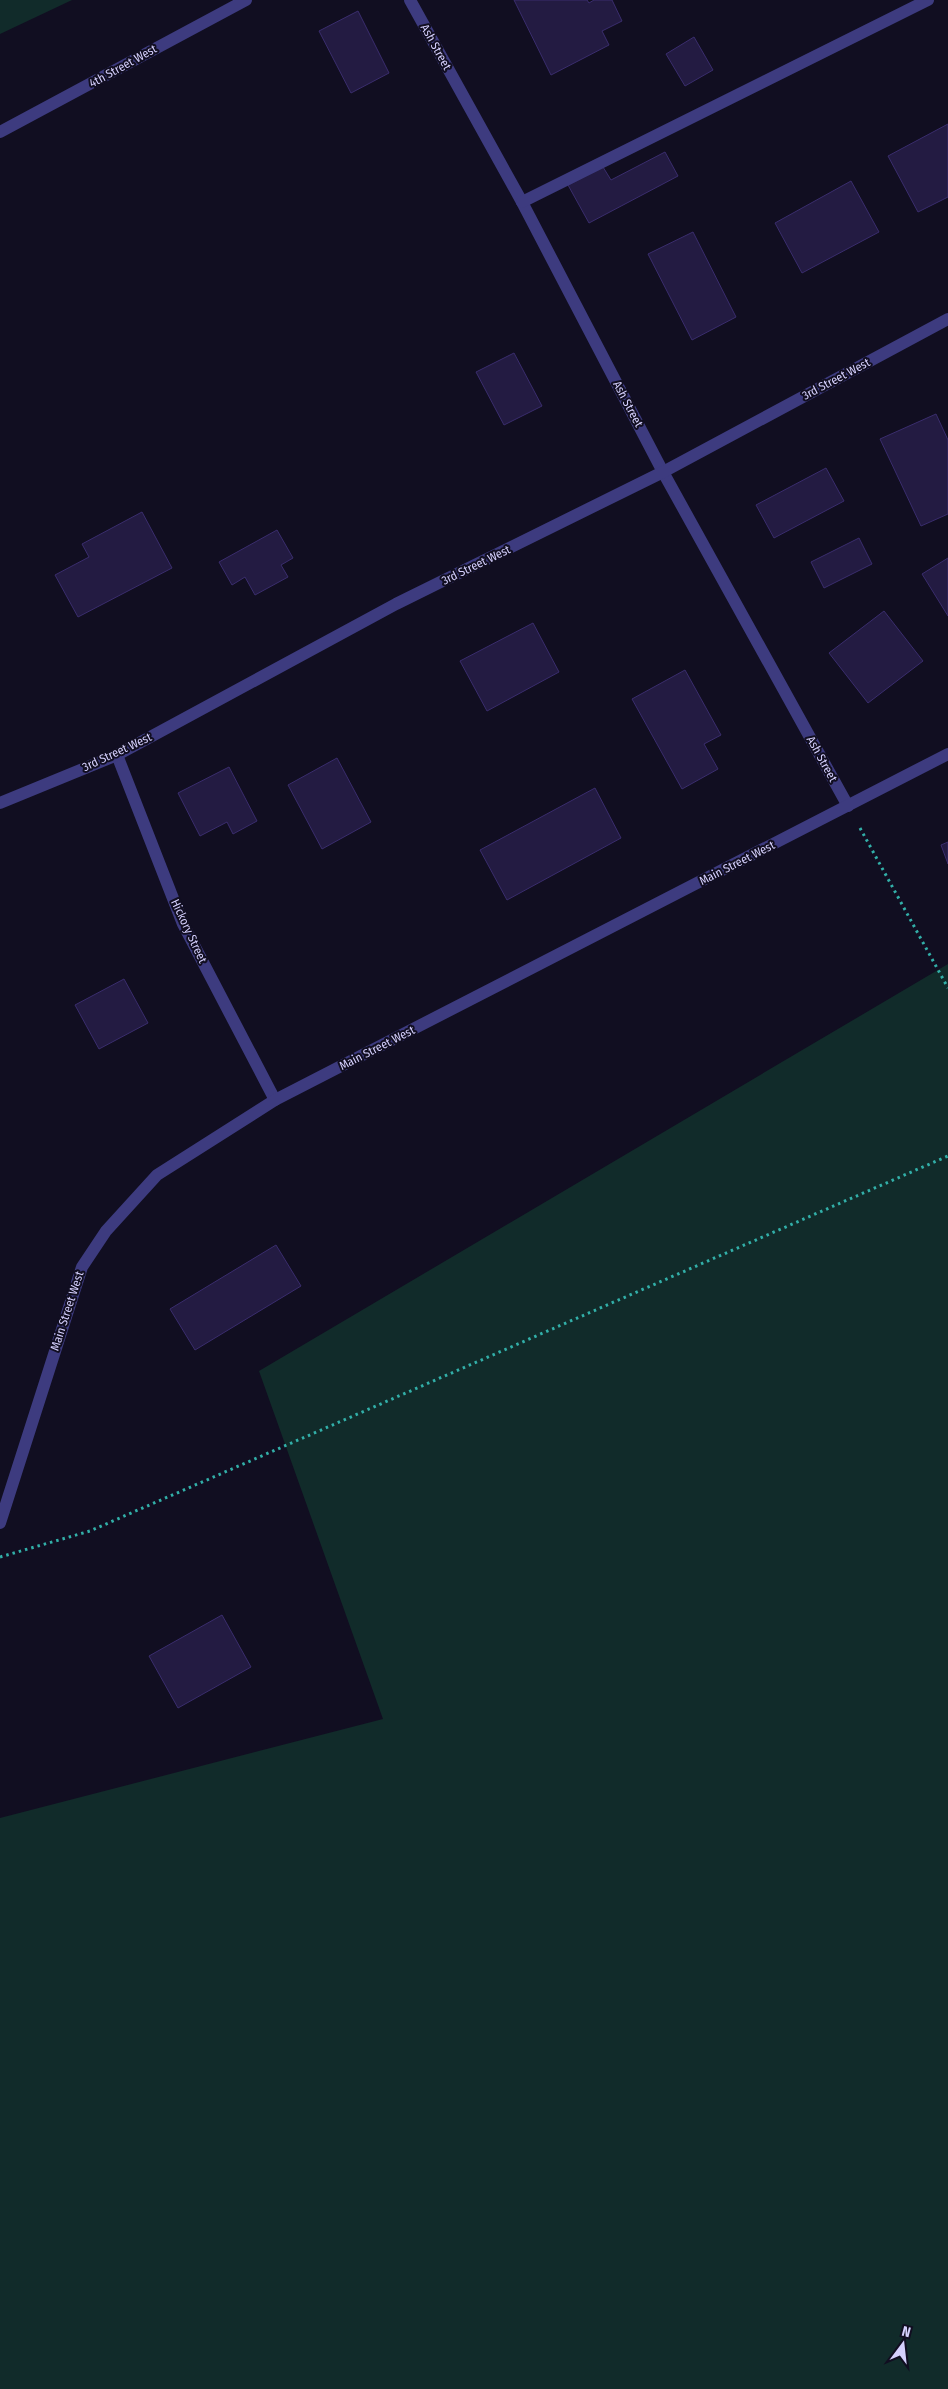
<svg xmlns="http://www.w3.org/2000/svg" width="948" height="2389" font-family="'Fira Sans Condensed',sans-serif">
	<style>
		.green { fill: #112b2a }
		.building { fill: #231b42; stroke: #3a2d6d }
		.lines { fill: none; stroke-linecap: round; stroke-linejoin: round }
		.path { stroke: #32afa8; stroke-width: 3; stroke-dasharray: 2.5 4; stroke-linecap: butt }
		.minor { stroke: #3d3b7f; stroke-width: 12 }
		.labels { text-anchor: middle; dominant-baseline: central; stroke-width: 4; stroke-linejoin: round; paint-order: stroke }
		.street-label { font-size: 12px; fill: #d5d0fd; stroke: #110e21 }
	</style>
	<rect width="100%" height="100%" fill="#110e21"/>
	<!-- green -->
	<g class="green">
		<path d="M0,0h72l-72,34z"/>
		<path d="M948,964v1425h-948v-571l383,-99 -124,-348z"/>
	</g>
	<!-- building -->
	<g class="building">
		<path d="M514,0h73l2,3 5,-3h18l10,21 -20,10 7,14 -58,30z"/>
		<path d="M358,11l31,62 -38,20 -32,-62z"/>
		<path d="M694,37l19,33 -28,16 -19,-32z"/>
		<path d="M948,124v73l-30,15 -30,-56z"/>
		<path d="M665,152l13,24 -89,47 -21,-38 35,-18 8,13z"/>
		<path d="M851,181l28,51 -77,41 -27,-50z"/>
		<path d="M693,232l43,85 -44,23 -44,-86z"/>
		<path d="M514,353l28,53 -38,19 -28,-53z"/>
		<path d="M936,414l12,26v74l-27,12 -41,-87z"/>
		<path d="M826,468l18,33 -70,37 -18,-33z"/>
		<path d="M142,512l30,56 -94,49 -23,-42 34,-18 -7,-13z"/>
		<path d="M277,530l16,28 -12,7 7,12 -33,18 -10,-18 -13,8 -13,-23z"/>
		<path d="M859,538l13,26 -48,24 -13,-26z"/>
		<path d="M948,558v58l-26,-42z"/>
		<path d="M884,611l39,50 -55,42 -39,-50z"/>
		<path d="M533,623l26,49 -72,39 -27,-50z"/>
		<path d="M685,670l36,65 -17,9 14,25 -36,20 -50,-90z"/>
		<path d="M337,758l34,64 -49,27 -34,-64z"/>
		<path d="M229,767l28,54 -24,13 -6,-12 -27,14 -22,-43z"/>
		<path d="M595,788l26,50 -114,62 -27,-50z"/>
		<path d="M948,842v22l-7,-19z"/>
		<path d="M124,979l24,44 -49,26 -24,-44z"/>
		<path d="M276,1245l25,41 -106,64 -25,-41z"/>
		<path d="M222,1615l29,52 -73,41 -29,-52z"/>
	</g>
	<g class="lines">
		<!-- path -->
		<g class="path">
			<path d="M860,828l88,160"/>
			<path d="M0,1557l90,-26 858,-375"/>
		</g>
		<!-- minor -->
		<g class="minor">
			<path d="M410,0l112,202 141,270 185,334"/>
			<path d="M0,132l246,-132"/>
			<path d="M522,202l406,-202"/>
			<path d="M117,755l66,169 92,176"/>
			<path d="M0,803l117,-48 279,-151 267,-132 285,-153"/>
			<path d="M0,1523l82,-256 24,-36 51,-56 118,-75 673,-346"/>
		</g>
	</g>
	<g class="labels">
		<!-- street labels -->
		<g class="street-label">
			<text transform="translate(436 47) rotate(61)">Ash Street</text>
			<text transform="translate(123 66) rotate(-29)">4th Street West</text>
			<text transform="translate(836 379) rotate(-28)">3rd Street West</text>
			<text transform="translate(628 404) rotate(62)">Ash Street</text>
			<text transform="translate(476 565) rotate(-26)">3rd Street West</text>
			<text transform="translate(117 752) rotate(-25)">3rd Street West</text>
			<text transform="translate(822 759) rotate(61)">Ash Street</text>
			<text transform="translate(737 863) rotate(-27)">Main Street West</text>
			<text transform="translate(189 931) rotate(65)">Hickory Street</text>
			<text transform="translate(377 1048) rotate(-27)">Main Street West</text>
			<text transform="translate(67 1311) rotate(-72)">Main Street West</text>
		</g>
	</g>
	<!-- north arrow -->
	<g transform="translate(903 2344) rotate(15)" stroke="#110e21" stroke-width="4" paint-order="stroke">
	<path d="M0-4L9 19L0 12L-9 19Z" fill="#d5d0fd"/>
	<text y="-8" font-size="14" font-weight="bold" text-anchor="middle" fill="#d5d0fd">N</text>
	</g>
</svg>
